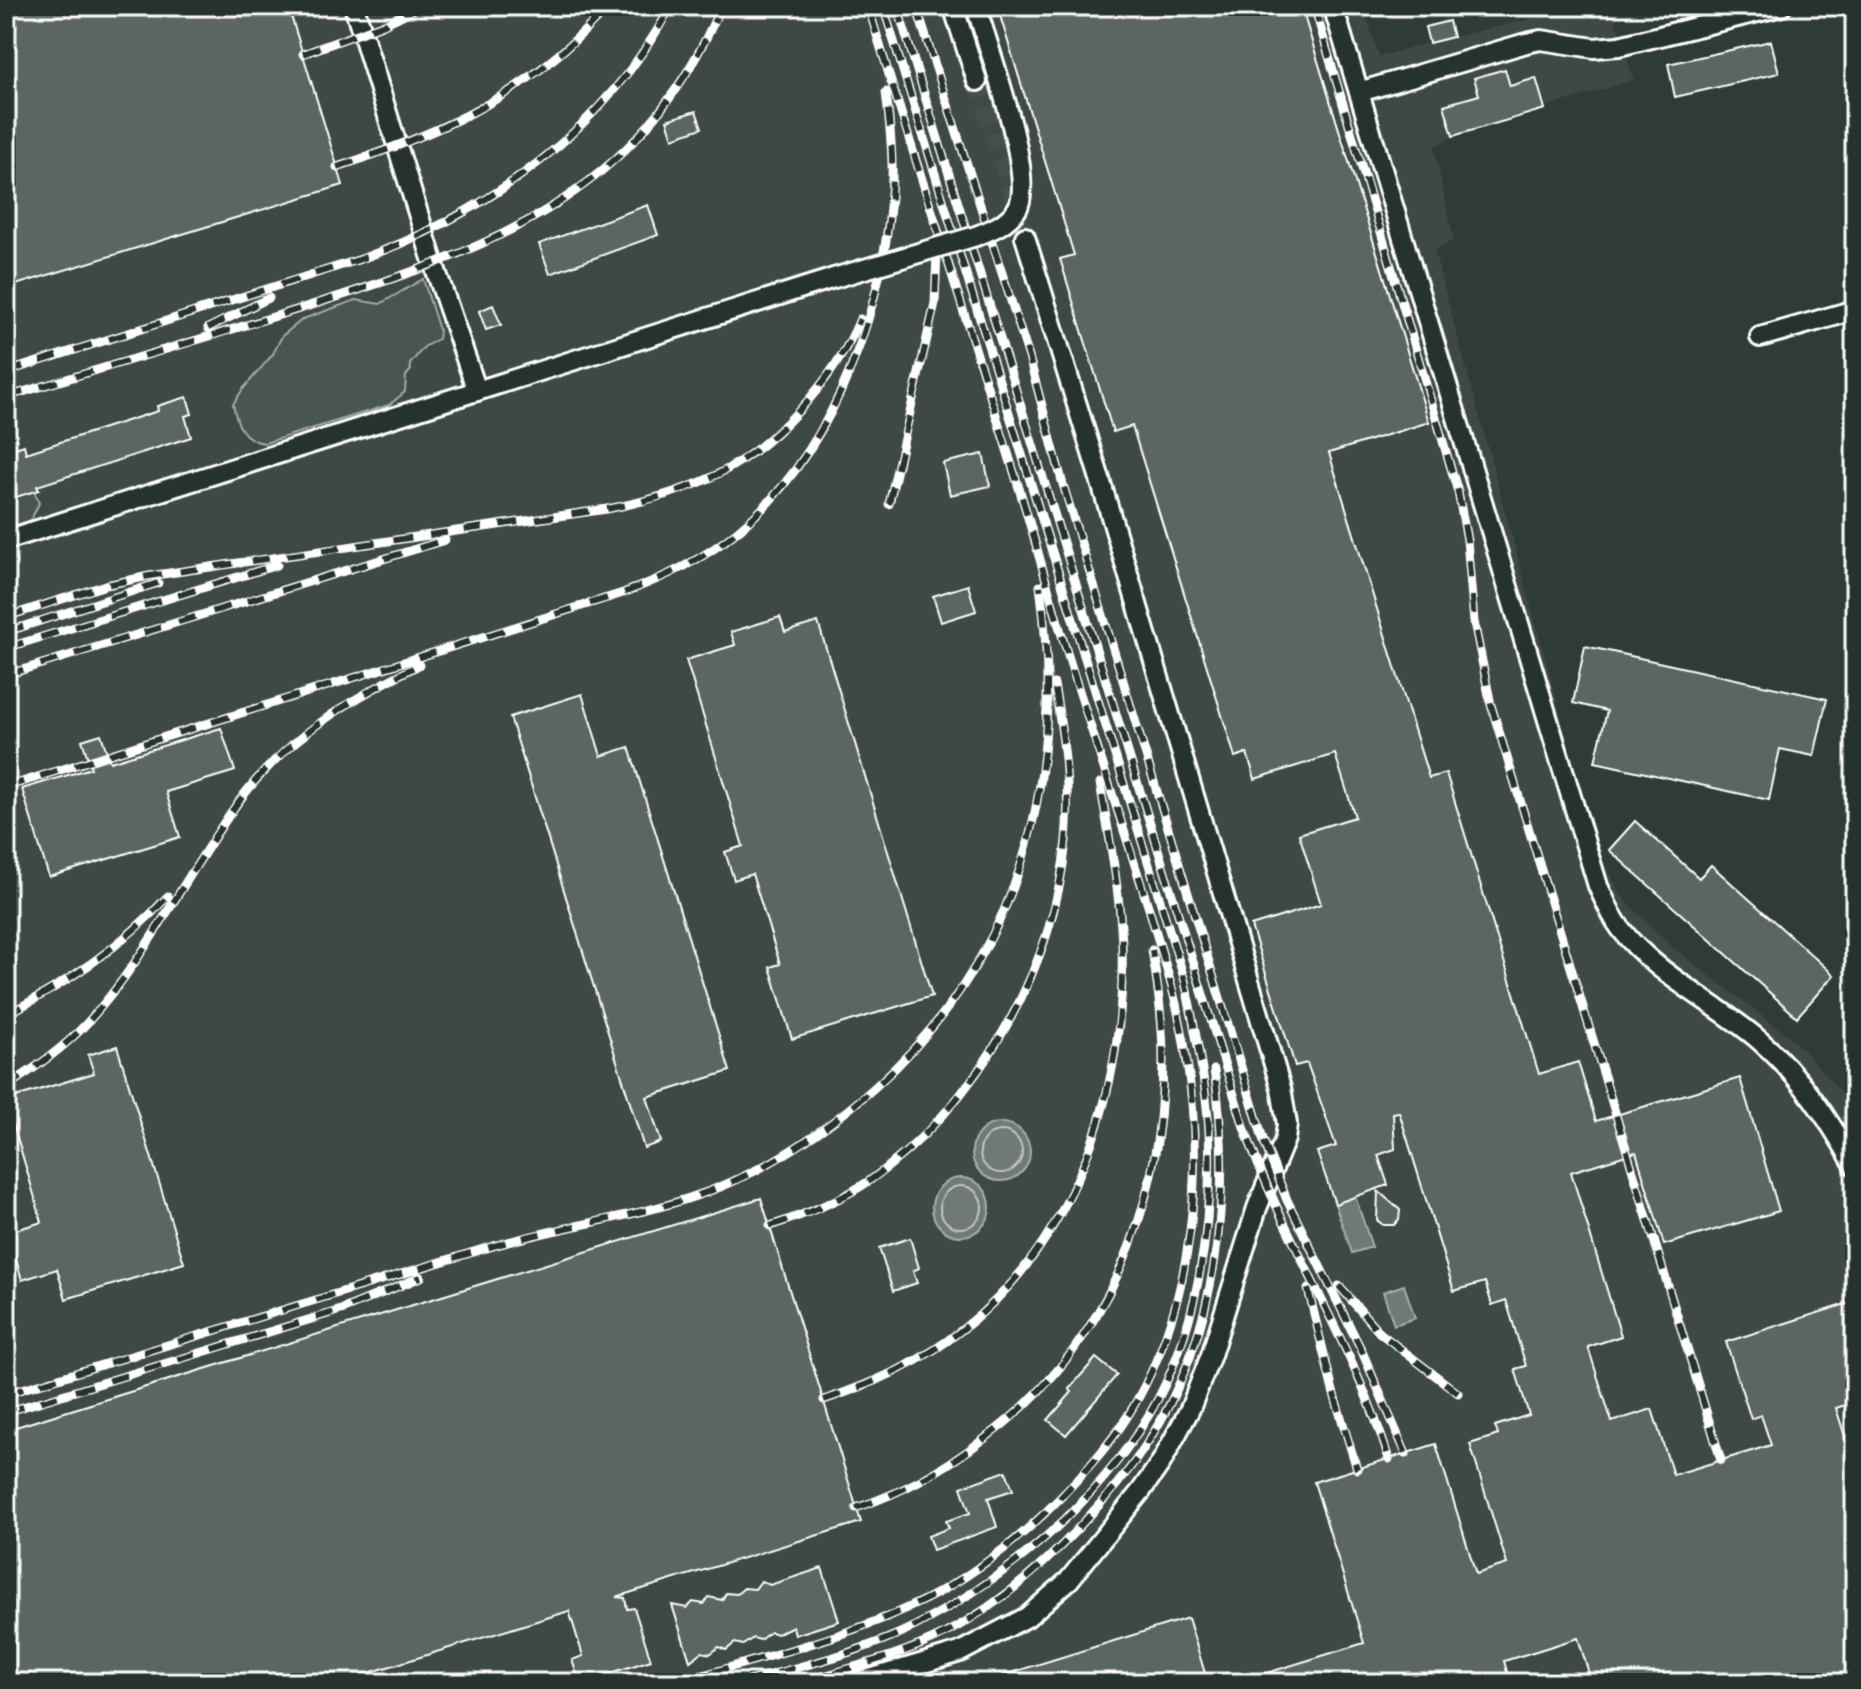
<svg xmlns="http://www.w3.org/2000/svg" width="1861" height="1689" font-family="'Shantell Sans',sans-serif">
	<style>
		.built { fill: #3c4842 }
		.green { fill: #4a544f; stroke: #a4aaa7; stroke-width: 2 }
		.water { fill: #707975; stroke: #a9afac; stroke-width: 2 }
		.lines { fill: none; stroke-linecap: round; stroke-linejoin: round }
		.shore { stroke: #c6c9c8; stroke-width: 2 }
		.building { fill: #5b6661; stroke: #fff; stroke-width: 2 }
		.minor-tunnel { stroke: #444f49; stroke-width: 18; stroke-dasharray: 18 9; stroke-linecap: butt }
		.minor-casing { stroke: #fff; stroke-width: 24 }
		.minor { stroke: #26332d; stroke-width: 18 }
		.rail-casing { stroke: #fff; stroke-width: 9 }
		.rail { stroke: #26332d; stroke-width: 6; stroke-dasharray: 18; stroke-linecap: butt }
		.minor-bridge-casing { stroke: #fff; stroke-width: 24; stroke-linecap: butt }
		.minor-bridge { stroke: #26332d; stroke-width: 18 }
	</style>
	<rect width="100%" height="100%" fill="#2f3b35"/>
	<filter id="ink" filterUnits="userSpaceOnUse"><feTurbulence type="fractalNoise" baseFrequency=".0125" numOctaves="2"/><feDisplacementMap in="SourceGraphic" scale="16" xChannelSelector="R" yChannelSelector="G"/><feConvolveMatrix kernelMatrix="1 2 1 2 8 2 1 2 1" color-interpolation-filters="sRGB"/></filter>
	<g filter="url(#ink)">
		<!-- built -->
		<path class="built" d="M6,6h1357l16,50 49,-13 -3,-16 24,-6 4,16 132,-31h26l23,74 -181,56 -19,11 20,93 -20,10 164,601 25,47 49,49 121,92 62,68v576h-1849z"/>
		<!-- green -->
		<g class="green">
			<path d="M423,279l16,51 -1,9 -14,8 -14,17 1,6 -5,6 -1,16 -16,13 -124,38c-23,-3 -28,-18 -32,-39l10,-15 30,-35 9,-18 21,-17 53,-19 24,4z"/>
			<path d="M34,491l5,12 -8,17 -25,10v-30z"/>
		</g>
		<!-- water -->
		<g class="water">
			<circle cx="1001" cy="1152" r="29"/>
			<circle cx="961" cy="1207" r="29"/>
			<path d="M1355,1196l17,51 -20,6 -17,-49z"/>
			<path d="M1404,1285l11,33 -21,7 -11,-33z"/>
		</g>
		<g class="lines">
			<!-- shore -->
			<g class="shore">
				<circle cx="1001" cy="1152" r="21"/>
				<circle cx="961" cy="1207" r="21"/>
			</g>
		</g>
		<!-- building -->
		<g class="building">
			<path d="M6,6h282l55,179 -337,103z"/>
			<path d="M997,6h304l128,416 -100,31 100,325 17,-5 93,301 39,-12 18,59 144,-43 39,133 -115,34 -28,-93 -65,20 50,164 -33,11 24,75 40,-13 21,66 98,-30 -10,-30 -10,4 -25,-77 123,-39 6,20v79l-19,6 19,60v215h-263l-14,-45 -74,23 6,22h-262l-1,-4 117,-36 -50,-161 122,-38 40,130 31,-10 -37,-120 28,-9 -3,-9 34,-11 -14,-46 11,-3 -20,-66 -14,5 -7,-23 -31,9 -55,-179 -6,1 2,36 -17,6 10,30 -53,19 -18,-52 19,-6 -29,-83 -12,3 -44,-140 70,-22 -22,-70 56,-17 -20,-63 -80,25 -8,-26 -12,4 -103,-331 -19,6 -53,-173 14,-4z"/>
			<path d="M1449,21l4,16 -24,6 -4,-16z"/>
			<path d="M1771,41l8,32 -104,24 -7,-33z"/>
			<path d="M1505,69l5,17 26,-8 9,31 -92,27 -9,-31 35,-10 -5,-17z"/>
			<path d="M696,111l6,17 -29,10 -6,-18z"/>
			<path d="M648,205l10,30 -108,39 -11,-30z"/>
			<path d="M493,305l8,20 -15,5 -7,-19z"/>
			<path d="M187,397l5,17 -7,2 6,21 -154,49 2,4 -33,10v-49l18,-6 2,8 132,-42 -1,-5z"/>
			<path d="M983,454l7,32 -40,9 -7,-32z"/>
			<path d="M968,585l8,26 -35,11 -8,-26z"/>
			<path d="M780,617l5,15 33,-10 114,374 -140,43 -22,-72 10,-3 -28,-90 -18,6 -9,-28 18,-6 -57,-186 49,-15 -4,-13z"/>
			<path d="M1585,646l242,53 -13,57 -34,-7 -11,51 -174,-38 12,-51 -34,-8z"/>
			<path d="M582,694l19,62 28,-9 101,324 -83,26 14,45 -17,6 -134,-431z"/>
			<path d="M221,728l14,43 -69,21 14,45 -131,40 -27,-88 69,-21 -9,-28 19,-6 9,28z"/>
			<path d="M1635,821l64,57 12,-13 123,110 -37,42 -188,-167z"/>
			<path d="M117,1046l67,217 -118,36 -9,-30 -35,11 -14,-48 34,-10 -36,-122 88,-27 -6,-18z"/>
			<path d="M1378,1191l22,19 -1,9 -5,6h-11l-6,-5z"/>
			<path d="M761,1198l100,324 -245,75 9,1 2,11 7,-1 17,52 -71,23 -8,-23 11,-4 -14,-45 -233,72h-330v-253z"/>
			<path d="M910,1238l9,30 -6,3 4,12 -24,8 -14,-43z"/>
			<path d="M1096,1358l21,17 -51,60 -18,-15 24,-28 -3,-3z"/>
			<path d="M1006,1471l7,19 -25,8 9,29 -64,23 -5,-14 21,-8 -3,-7 24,-8 -9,-26z"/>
			<path d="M822,1568l17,53 -44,14 -2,-9 -16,8 -7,-2 -10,8 -7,-2 -10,7 -8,-2 -9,7 -7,-3 -9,7 -8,-2 -12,9 -18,-56 15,3 6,-6 11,2 5,-7 13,3 4,-7 11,1 7,-6 11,1 6,-8 9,4z"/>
			<path d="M1188,1618l20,65h-216l-1,-4z"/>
		</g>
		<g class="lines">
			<!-- minor-tunnel -->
			<path class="minor-tunnel" d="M977,81l48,156"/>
			<!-- minor casing -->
			<g class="minor-casing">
				<g id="minor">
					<path d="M354,6l80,259 43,126"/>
					<path d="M953,6l24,75"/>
					<path d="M1333,6l265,880c7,15 13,30 23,43 32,44 97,75 138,111 41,35 70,79 96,126"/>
					<path d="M1359,92l167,-49 15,-3 53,8 25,-2 163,-40"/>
					<path d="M1760,337l95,-27"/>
					<path d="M6,540l828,-262"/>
					<path d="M856,1683l104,-31 67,-35 42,-37 72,-89 21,-30 28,-52 21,-54 46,-147 28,-69 2,-15 -6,-36 -182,-612 -74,-239"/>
				</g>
			</g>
			<!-- minor -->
			<use href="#minor" class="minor"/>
			<!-- rail casing -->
			<g class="rail-casing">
				<g id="rail">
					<path d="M897,6l347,1121c40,114 109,216 145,332"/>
					<path d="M916,6l113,351 33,124 202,661 23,58 74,149 45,105"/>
					<path d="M1314,6l144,486 9,48 7,82 17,83 230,755"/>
					<path d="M303,54l79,-29 39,-19"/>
					<path d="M337,167c107,-35 195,-74 271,-161"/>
					<path d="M208,328l61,-30"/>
					<path d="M6,372l355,-113c129,-46 245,-131 310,-253"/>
					<path d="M6,397c97,-29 193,-57 290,-87 187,-59 342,-108 425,-304"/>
					<path d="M889,504l46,-201 2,-50"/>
					<path d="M6,617l100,-32 43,-9 458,-67c36,-7 71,-16 105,-32 60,-28 123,-97 148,-158"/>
					<path d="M6,632l152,-49"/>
					<path d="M6,648l271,-83"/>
					<path d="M6,675l439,-135"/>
					<path d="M6,787l617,-194c43,-16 81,-34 116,-63 97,-80 149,-231 153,-353 1,-29 -3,-57 -6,-85"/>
					<path d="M6,1015c60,-32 116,-68 162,-119"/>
					<path d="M6,1087c29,-19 58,-39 81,-64 41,-44 72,-98 104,-149 21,-32 40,-66 66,-95 44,-50 103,-85 162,-114"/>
					<path d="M770,1226c34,-11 68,-24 99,-45 108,-76 185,-210 197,-341 5,-53 -3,-104 -12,-156"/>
					<path d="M1339,1286l41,47 78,60"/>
					<path d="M1308,1289l25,102 24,78"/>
					<path d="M6,1394c161,-49 323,-98 484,-147 76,-23 156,-30 230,-60 58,-24 109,-59 155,-100 148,-133 191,-308 165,-501"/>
					<path d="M824,1400c50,-17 97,-37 139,-71 114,-89 163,-243 159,-384 -2,-54 -13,-109 -22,-162"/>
					<path d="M6,1412l335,-102 80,-33"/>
					<path d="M856,1508c48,-16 89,-39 128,-69 122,-89 179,-232 179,-380 0,-37 -5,-73 -11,-109"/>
					<path d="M676,1683c86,-26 189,-49 267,-93 44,-25 83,-57 118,-93 28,-30 55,-59 75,-95 59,-105 69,-236 49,-353 -7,-47 -22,-92 -35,-137 -24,-77 -50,-154 -74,-231 -21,-64 -37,-129 -57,-193 -50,-161 -102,-321 -151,-482"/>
					<path d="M742,1683c57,-17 120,-30 173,-57 94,-49 180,-121 235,-213 48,-81 63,-189 59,-282 -3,-51 -14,-100 -24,-150l-302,-975"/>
					<path d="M800,1683c47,-15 99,-26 144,-49 53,-28 96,-64 137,-109 24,-26 49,-54 68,-85 69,-107 84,-246 65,-370"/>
				</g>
			</g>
			<!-- rail -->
			<use href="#rail" class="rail"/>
			<!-- minor-bridge casing -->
			<g class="minor-bridge-casing">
				<path id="minor-bridge" d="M834,278l142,-42c15,-6 31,-12 41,-27 20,-31 -30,-164 -41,-203"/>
			</g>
			<!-- minor-bridge -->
			<use href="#minor-bridge" class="minor-bridge"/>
		</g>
	</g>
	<!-- margin -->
	<rect width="1861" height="1689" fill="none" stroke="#26332d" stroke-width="32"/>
	<rect x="16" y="16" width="1829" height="1657" fill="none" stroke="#fff" stroke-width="3" filter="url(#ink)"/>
</svg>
